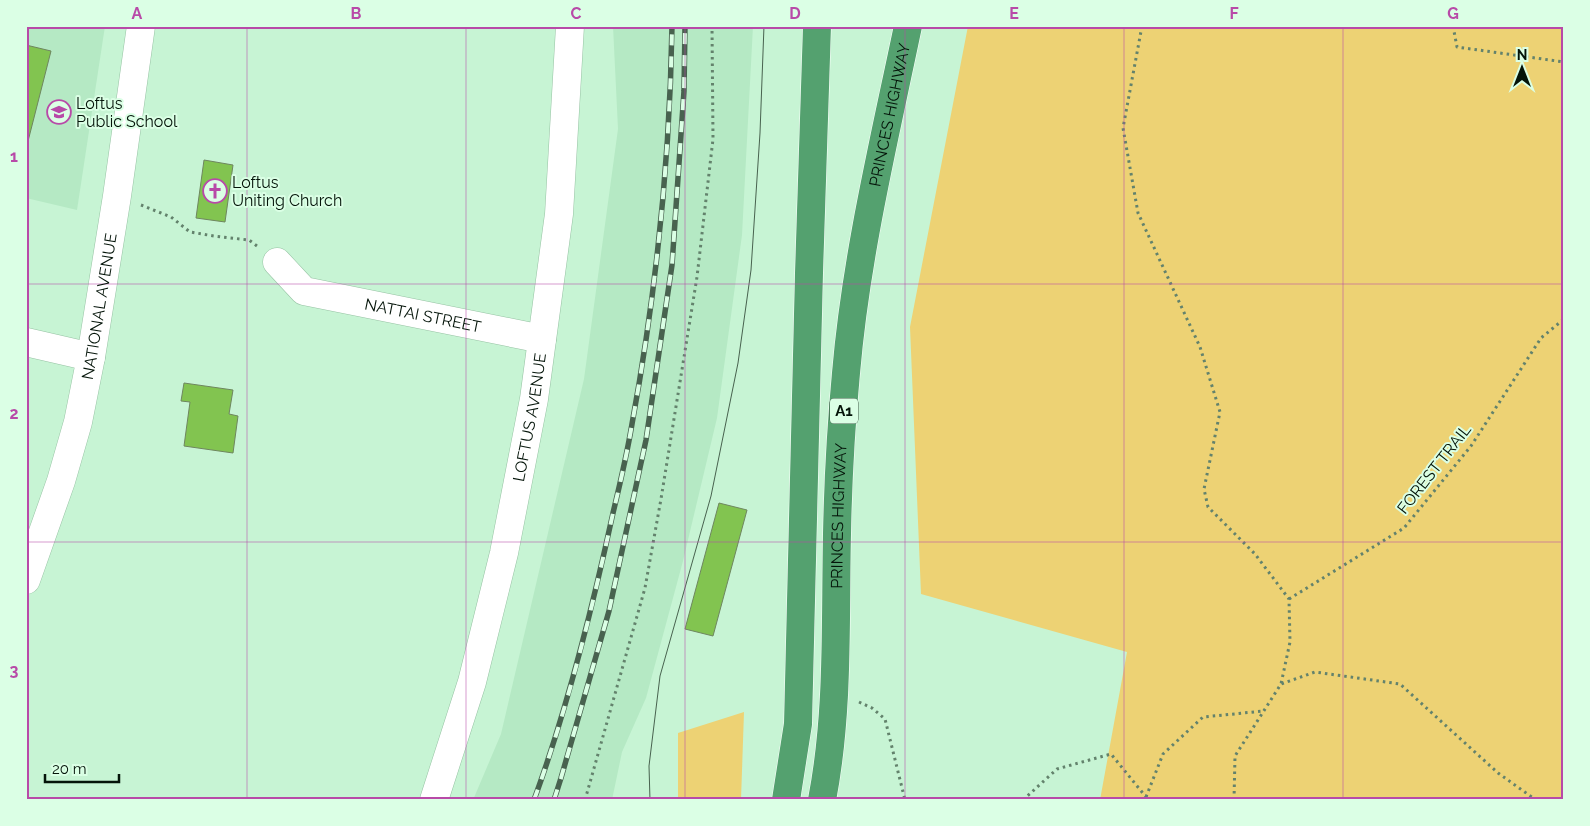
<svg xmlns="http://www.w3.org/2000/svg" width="1590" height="826" font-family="Raleway,sans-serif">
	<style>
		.built { fill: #b5e9c4 }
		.green { fill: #edd274 }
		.building { fill: #82c450; stroke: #6e865f }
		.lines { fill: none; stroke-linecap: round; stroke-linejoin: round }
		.minor-casing { stroke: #96c2a3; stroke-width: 29 }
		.highway-casing { stroke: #fff; stroke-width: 29 }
		.path { stroke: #63826c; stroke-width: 3; stroke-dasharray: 2.5 4; stroke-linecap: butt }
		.minor { stroke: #fff; stroke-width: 28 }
		.highway { stroke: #54a16f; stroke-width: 28 }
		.tram { stroke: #48624f; stroke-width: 1 }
		.rail-casing { stroke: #48624f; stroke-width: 5.5 }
		.rail { stroke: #dbffe5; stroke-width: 4; stroke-dasharray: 11; stroke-linecap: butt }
		.grid { fill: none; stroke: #b84aa8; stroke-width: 1; stroke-opacity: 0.55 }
		.labels { text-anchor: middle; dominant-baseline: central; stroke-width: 4; stroke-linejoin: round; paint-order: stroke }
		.shield { fill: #dbffe5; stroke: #445a4b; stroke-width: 1 }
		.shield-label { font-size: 15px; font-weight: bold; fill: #041409 }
		.poi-label { font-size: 16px; fill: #041409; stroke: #dbffe5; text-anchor: start }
		.street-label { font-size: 16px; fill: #041409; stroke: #dbffe5 }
		.neatline { fill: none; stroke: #b84aa8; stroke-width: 2 }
		.grid-label { font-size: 16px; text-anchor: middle; font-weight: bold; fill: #b84aa8 }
	</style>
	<rect width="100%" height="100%" fill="#c7f4d4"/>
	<!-- built -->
	<g class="built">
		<path d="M26,26h79l-28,184 -51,-12z"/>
		<path d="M613,26h140l-11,209 -25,183 -34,143 -37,137 -24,54 -10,48h-139l28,-66 83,-355 34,-250z"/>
	</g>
	<!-- green -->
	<g class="green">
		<path d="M968,26h596v774h-464l27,-148 -206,-58 -11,-267z"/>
		<path d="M744,712l-3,88h-63v-67z"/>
	</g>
	<!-- building -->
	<g class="building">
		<path d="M26,45l25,6 -25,98z"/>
		<path d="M204,160l29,5 -8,57 -29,-4z"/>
		<path d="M184,383l49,7 -4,24 9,2 -5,37 -49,-7 6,-44 -9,-1z"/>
		<path d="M719,503l28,7 -34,126 -28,-7z"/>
	</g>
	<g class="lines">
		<!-- minor casing -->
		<g class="minor-casing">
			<g id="minor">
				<path id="s1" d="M277,262l27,29 238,48"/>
				<path d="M26,342l65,15"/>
				<path id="s2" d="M26,580l35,-99 17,-59 13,-65 26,-161 24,-170"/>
				<path id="s3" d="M434,800l38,-118 32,-129 30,-154 25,-185 11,-188"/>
			</g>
		</g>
		<!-- highway casing -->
		<g class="highway-casing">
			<g id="highway">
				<path d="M786,800l12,-76 11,-451 8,-247"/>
				<path id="s4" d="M822,800c17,-88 13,-177 15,-266 1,-53 4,-107 9,-161 10,-117 38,-232 62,-347"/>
			</g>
		</g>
		<!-- path -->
		<g class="path">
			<path d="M1142,26l-19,102 15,85 62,134 20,65 -16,77 4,18 47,47 34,45 1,43 -9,42"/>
			<path d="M1453,26l4,21 107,15"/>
			<path d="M141,205l30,12 19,15 24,4 35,4 8,6"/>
			<path d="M1289,599l115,-71 67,-82 70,-108 23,-19"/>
			<path d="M859,702l13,6 13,11 20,81"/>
			<path d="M1146,797l17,-43 40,-37 61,-6"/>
			<path d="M585,800l60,-212 16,-89 36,-222 16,-138 -1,-113"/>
			<path d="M1023,800l34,-31 54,-15 35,43v3"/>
			<path d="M1234,800l1,-44 46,-72 34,-12 85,12 98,89 38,27"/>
		</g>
		<!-- minor -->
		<use href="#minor" class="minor"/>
		<!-- highway -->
		<use href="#highway" class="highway"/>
		<!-- tram -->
		<path class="tram" d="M650,800l-1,-34 11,-90 51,-180 27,-133 13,-93 9,-137 4,-107"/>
		<!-- rail casing -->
		<g class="rail-casing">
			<g id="rail">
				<path d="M534,800c34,-93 58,-190 79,-287 7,-29 14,-59 19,-89 24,-131 38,-265 40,-398"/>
				<path d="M554,800l7,-22 48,-167 37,-171 26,-175 12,-174 1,-65"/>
			</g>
		</g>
		<!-- rail -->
		<use href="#rail" class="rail"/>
	</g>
	<!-- grid -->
	<path class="grid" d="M247,26v774M466,26v774M685,26v774M905,26v774M1124,26v774M1343,26v774M26,284h1538M26,542h1538"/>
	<!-- icons -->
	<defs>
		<g id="school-ring" transform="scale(1.25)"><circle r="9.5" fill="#dbffe5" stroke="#b84aa8" stroke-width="1.5"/><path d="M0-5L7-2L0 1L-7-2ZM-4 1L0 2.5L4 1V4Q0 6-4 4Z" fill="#b84aa8"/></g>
		<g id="church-ring" transform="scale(1.25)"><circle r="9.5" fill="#dbffe5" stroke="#b84aa8" stroke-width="1.5"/><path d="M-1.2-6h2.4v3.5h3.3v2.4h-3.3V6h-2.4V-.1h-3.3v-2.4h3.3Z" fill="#b84aa8"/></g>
	</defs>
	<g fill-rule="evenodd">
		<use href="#school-ring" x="59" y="112"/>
		<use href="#church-ring" x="215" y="191"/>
	</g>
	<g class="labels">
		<!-- shield labels -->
		<rect class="shield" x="830" y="398.5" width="28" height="25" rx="4"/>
		<g class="shield-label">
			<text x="844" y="411">A1</text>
		</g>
		<!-- poi labels -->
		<g class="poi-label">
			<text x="76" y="103">Loftus<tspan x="76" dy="18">Public School</tspan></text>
			<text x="232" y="182">Loftus<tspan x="232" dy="18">Uniting Church</tspan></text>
		</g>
		<!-- street labels -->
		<g class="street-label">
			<text stroke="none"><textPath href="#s4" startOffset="690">PRINCES HIGHWAY</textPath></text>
			<text stroke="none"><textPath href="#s2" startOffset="284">NATIONAL AVENUE</textPath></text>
			<text stroke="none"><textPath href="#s1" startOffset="161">NATTAI STREET</textPath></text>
			<text stroke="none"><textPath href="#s3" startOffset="395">LOFTUS AVENUE</textPath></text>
			<text transform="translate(1434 469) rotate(-52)">FOREST TRAIL</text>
			<text stroke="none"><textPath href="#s4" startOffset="285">PRINCES HIGHWAY</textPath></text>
		</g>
	</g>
	<!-- border -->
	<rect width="1590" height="826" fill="none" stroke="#dbffe5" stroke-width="55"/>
	<!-- north arrow -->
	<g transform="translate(1522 68)" stroke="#dbffe5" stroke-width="4" paint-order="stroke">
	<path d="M0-4L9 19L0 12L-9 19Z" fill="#041409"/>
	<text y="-8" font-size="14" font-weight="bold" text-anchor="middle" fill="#041409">N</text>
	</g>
	<!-- scale -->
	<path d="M45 774v8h74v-8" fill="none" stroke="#041409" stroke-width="2.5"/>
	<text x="52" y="774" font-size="15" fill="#041409" stroke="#dbffe5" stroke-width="4" paint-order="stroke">20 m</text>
	<rect x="28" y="28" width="1534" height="770" class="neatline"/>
	<g class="grid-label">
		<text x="137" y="19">A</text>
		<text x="356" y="19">B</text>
		<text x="576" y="19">C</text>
		<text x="795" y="19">D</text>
		<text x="1014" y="19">E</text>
		<text x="1234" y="19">F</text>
		<text x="1453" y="19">G</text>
		<text x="14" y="162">1</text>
		<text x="14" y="419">2</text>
		<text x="14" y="676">3</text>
	</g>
</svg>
